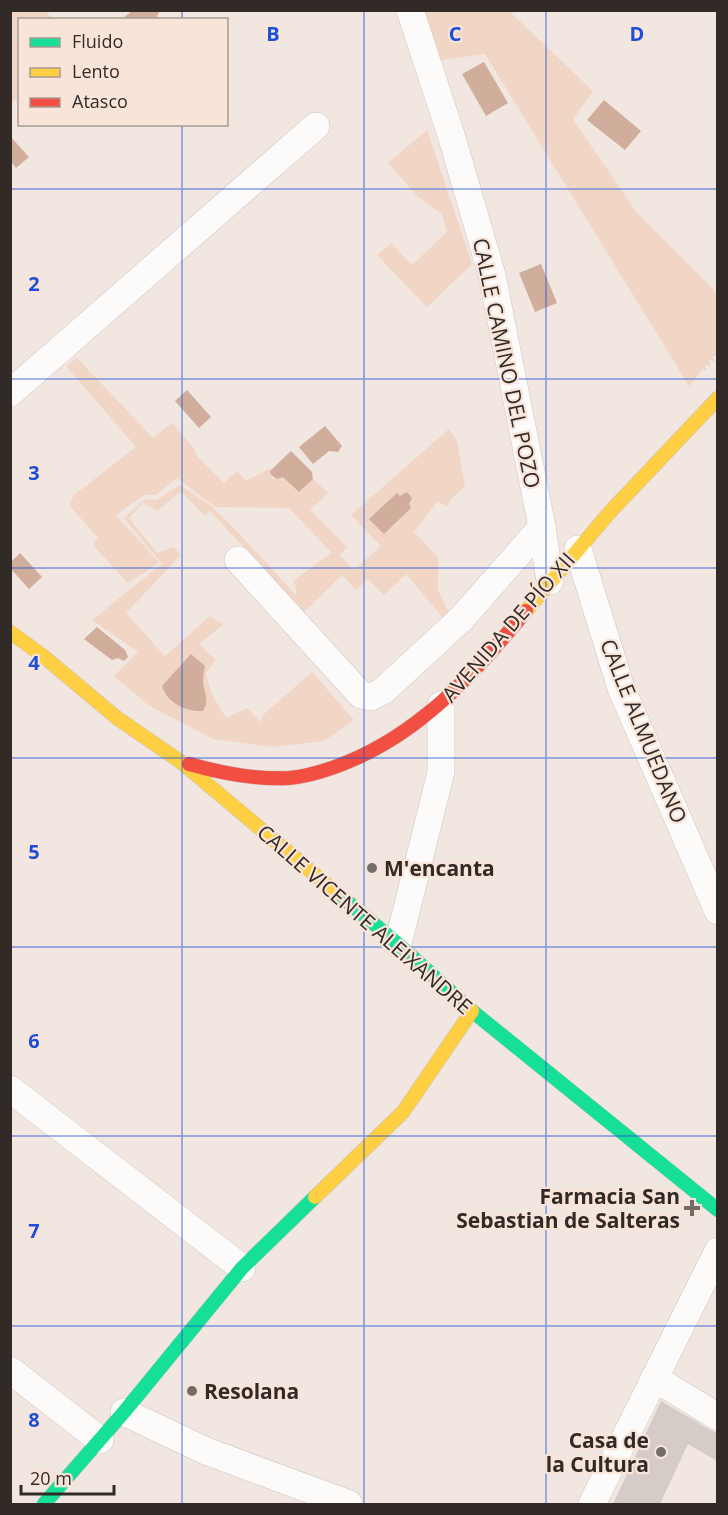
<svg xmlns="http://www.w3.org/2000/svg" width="728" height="1515" font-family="'Open Sans',sans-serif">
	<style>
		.green { fill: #f1d6c6 }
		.water { fill: #d0ae9b }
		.building { fill: #d5ccc7 }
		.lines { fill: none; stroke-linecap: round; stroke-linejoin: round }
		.street-casing { stroke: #ccc4bf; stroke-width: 28 }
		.fast-casing { stroke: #ccc4bf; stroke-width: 15 }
		.slow-casing { stroke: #ccc4bf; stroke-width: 15 }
		.jam-casing { stroke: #ccc4bf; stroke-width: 15 }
		.path { stroke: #d6d2d1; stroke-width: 4; stroke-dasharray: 1.5 4.5; stroke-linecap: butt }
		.street { stroke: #fdfbfa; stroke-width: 27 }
		.fast { stroke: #16e098; stroke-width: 14 }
		.slow { stroke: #ffcf43; stroke-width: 14 }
		.jam { stroke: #f24e42; stroke-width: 14 }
		.grid { fill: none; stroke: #1d4ed8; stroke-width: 1.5; stroke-opacity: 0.55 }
		.poi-dot { fill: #746c67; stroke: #f8e4d9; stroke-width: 2 }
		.labels { text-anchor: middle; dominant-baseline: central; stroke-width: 4.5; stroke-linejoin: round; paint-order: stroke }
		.street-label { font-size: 21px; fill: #312a26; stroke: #f8e4d9 }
		.poi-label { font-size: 21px; font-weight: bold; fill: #312a26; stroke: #f8e4d9; text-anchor: start }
		.grid-label { font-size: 20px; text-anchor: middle; font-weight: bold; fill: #1d4ed8; stroke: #f8e4d9; stroke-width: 4.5; stroke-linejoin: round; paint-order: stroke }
	</style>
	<rect width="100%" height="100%" fill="#f1e6e0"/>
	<!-- green -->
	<g class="green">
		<path d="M11,10l34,1 8,8 -33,1 -1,76 -8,7z"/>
		<path d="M423,11h86l84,80 -20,28 64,94 80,80v59l-28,34 -204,-332 -51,7z"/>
		<path d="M427,130l45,134 -45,43 -50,-52 14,-12 21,22 35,-33 -5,-18 -24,-17 -30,-34z"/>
		<path d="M77,358l76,80 19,-15 20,23 6,11 26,26 13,-12 9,10 25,-13 -1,5 2,5 5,1 6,-3 16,16 14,-13 15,14 -18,17 37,37 -8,8 15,15 27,-24 -30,-31 98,-86 8,12 8,45 -14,13 -4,8 -9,-6 -24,31 24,25v33l11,23 -6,5 -37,-44 -22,21 -16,-16 -12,11 -14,-15 -38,37 -94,-101 -5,5 -24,-25 -24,20 -14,-9 -14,16 28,35 17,-6 7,8 -55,58 39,43 45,-40 13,9 -24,19 17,16 -10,13 5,20 15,25 21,-10 14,14 3,-8 48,-42 42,48 -30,21 -52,6 -59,-8 -65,-34 -34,-29 24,-24 -46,-32 70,-56 -38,-46 21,-19 11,1 24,-15 30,20 22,21 65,70 -3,-16 38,-27 -43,-45 -74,-1 -38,-29 -21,17h-12l-28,20 43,47 -9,7 -22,14 -35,-38 5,-7 -29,-33 5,-10 62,-48 -70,-81z"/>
	</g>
	<!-- water -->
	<g class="water">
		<path d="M133,10l27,1 -3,5 3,3h-38z"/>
		<path d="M484,62l24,41 -22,13 -24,-42z"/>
		<path d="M604,100l37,31 -16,19 -38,-30z"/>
		<path d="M10,136l19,21 -13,11 -5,-7z"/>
		<path d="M541,264l16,39 -22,9 -16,-39z"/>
		<path d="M187,390l24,27 -12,11 -24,-27z"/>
		<path d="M325,426l17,20 -4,6 -9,-1 -16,13 -14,-17z"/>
		<path d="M291,451l21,21 1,7 -14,13 -16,-15 -6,2 -6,-4 -1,-4z"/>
		<path d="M407,492l5,6 -3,6 2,4 -27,26 -15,-15 28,-26 3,3z"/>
		<path d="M20,553l22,24 -13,12 -18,-20v-7z"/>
		<path d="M97,627l28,23 3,7 -4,4 -6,-3 -6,2 -28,-21z"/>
		<path d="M191,654l14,12c-1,5 -2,11 -2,16 1,10 7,19 0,29 -17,1 -36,-8 -41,-25z"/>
	</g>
	<!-- building -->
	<path class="building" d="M661,1401l49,29 7,3v28l-29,-17 -28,60h-47z"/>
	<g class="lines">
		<!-- street casing -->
		<g class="street-casing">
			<g id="street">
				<path d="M410,10l42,128 40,137 50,252 8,54"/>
				<path d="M10,393l306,-267"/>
				<path d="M578,549l43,139 97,223"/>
				<path d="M238,560l123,135 10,2 12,-6 78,-72 81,-92"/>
				<path d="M398,944l43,-172v-67"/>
				<path d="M10,1089l232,179"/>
				<path d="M10,1370l90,70"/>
				<path d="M654,1378l64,39"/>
				<path d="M124,1412l82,39 143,53"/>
				<path d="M592,1504l126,-253"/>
			</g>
		</g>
		<!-- fast casing -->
		<g class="fast-casing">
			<g id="fast">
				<path d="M337,893l61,51 74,67 246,199"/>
				<path d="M44,1504l80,-92 118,-144 73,-71"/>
			</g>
		</g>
		<!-- slow casing -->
		<g class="slow-casing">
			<g id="slow">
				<path d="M526,611l84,-99 108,-114"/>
				<path d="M10,632l33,24 74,62 64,44 156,131"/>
				<path d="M315,1197l88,-85 69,-101"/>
			</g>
		</g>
		<!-- jam casing -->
		<g class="jam-casing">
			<path id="jam" d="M189,764c32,9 66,16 100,14 24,-2 48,-11 70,-21 69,-32 119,-88 167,-146"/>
		</g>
		<!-- path -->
		<path class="path" d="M704,369l14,-15"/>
		<!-- street -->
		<use href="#street" class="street"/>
		<!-- fast -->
		<use href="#fast" class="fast"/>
		<!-- slow -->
		<use href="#slow" class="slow"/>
		<!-- jam -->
		<use href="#jam" class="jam"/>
	</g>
	<!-- grid -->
	<path class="grid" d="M182,10v10M364,10v1494M546,10v1494M182,124v1380M10,189h708M10,379h708M10,568h708M10,758h708M10,947h708M10,1136h708M10,1326h708"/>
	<!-- markers -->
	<g class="poi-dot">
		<circle cx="372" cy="868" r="6"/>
		<path d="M689 1199h6v6h6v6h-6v6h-6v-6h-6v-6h6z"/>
		<circle cx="192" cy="1391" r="6"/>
		<circle cx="661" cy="1452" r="6"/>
	</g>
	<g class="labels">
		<!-- street labels -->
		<g class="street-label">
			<text transform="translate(507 363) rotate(78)">CALLE CAMINO DEL POZO</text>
			<text transform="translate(508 627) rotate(-49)">AVENIDA DE PÍO XII</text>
			<text transform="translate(644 731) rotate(68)">CALLE ALMUEDANO</text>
			<text transform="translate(365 919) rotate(41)">CALLE VICENTE ALEIXANDRE</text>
		</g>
		<!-- poi labels -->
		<g class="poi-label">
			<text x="384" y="868">M'encanta</text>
			<text x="680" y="1196" text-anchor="end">Farmacia San<tspan x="680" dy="24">Sebastian de Salteras</tspan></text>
			<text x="204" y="1391">Resolana</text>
			<text x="649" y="1440" text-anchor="end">Casa de<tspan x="649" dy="24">la Cultura</tspan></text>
		</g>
	</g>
	<g class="grid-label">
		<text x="273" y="41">B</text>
		<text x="455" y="41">C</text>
		<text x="637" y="41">D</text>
		<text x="34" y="291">2</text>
		<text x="34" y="480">3</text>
		<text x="34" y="670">4</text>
		<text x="34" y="859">5</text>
		<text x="34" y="1048">6</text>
		<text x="34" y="1238">7</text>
		<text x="34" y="1427">8</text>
	</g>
	<!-- border -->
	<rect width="728" height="1515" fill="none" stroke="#312a26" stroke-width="24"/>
	<!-- legend -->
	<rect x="18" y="18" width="210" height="108" fill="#f8e4d9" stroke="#a89a91" stroke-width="1.5"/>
	<rect x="30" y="38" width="30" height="9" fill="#16e098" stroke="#a89a91" stroke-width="1.5"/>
	<text x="72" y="48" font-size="18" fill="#312a26">Fluido</text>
	<rect x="30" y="68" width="30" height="9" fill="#ffcf43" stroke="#a89a91" stroke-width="1.5"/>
	<text x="72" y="78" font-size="18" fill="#312a26">Lento</text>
	<rect x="30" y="98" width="30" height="9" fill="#f24e42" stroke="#a89a91" stroke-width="1.5"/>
	<text x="72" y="108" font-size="18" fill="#312a26">Atasco</text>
	<!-- scale -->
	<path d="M21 1485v9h93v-9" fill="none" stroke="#312a26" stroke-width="3"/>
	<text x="30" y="1485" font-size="18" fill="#312a26" stroke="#f8e4d9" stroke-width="4.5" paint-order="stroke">20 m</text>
</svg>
